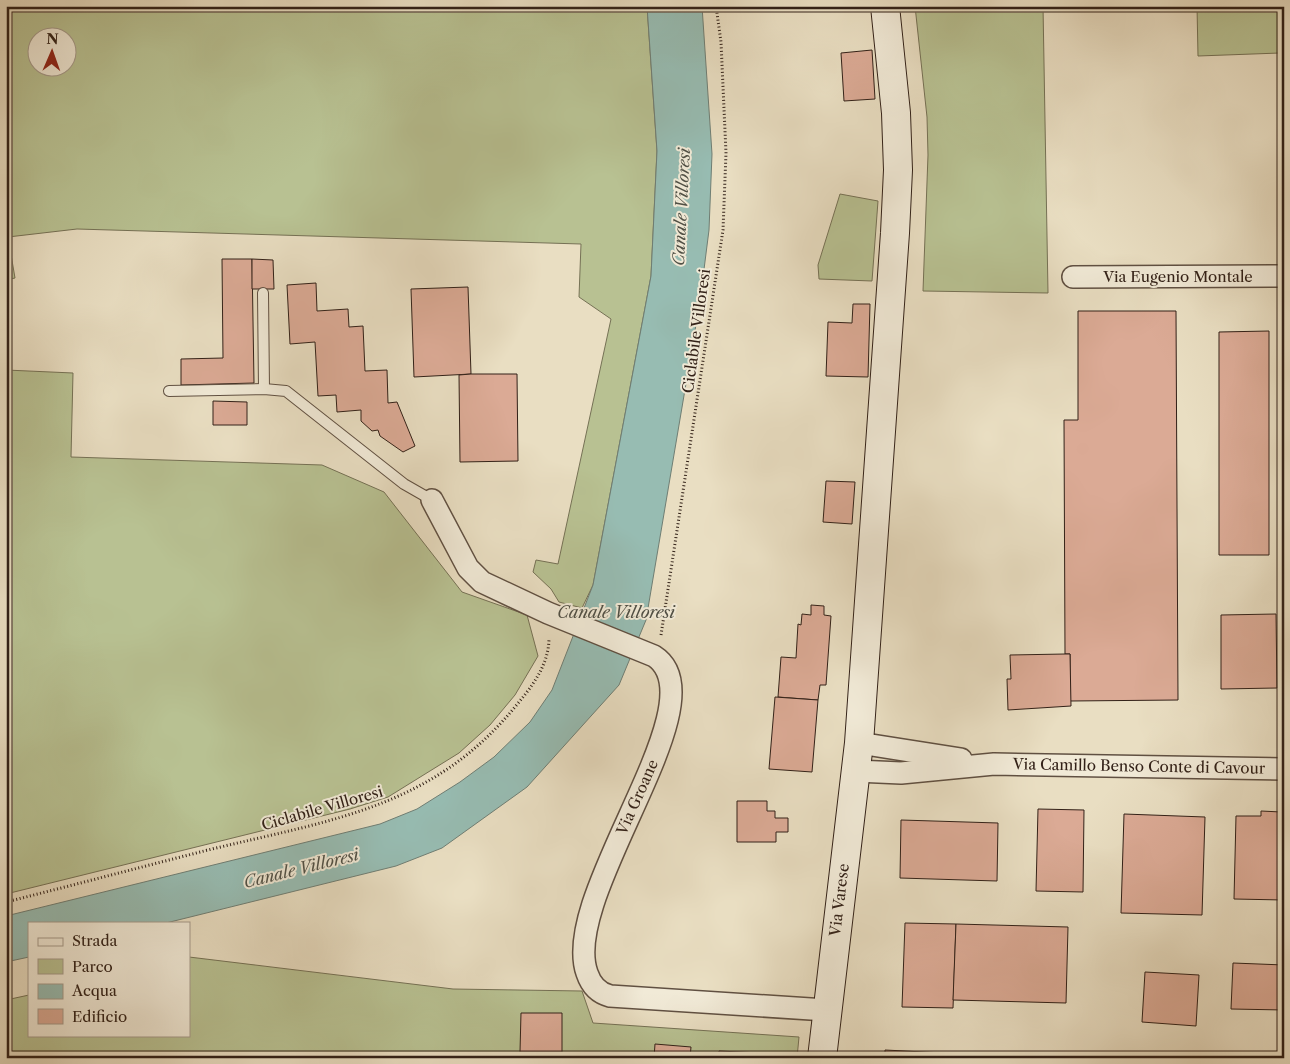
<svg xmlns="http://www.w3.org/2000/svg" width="1290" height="1064" font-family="'Libre Caslon Text',serif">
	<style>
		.green { fill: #b8c192; stroke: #757155; fill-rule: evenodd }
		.water { fill: #97bcb2; stroke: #6f7e74 }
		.building { fill: #dbaa95; stroke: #322118 }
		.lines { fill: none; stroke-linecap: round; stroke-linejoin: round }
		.lane-casing { stroke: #605042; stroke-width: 12 }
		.street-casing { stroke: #605042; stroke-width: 24 }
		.secondary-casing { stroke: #322118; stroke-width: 30 }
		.path { stroke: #322118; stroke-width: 3; stroke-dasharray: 1 2.5; stroke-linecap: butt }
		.lane { stroke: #f1ead7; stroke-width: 10 }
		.street { stroke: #f1ead7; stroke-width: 21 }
		.secondary { stroke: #f1ead7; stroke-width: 28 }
		.labels { text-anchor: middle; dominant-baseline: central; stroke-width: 4; stroke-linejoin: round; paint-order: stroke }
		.street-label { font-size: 15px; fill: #322118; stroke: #f1ead7 }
		.water-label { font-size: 16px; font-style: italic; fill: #505046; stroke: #f1ead7 }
	</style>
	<rect width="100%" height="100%" fill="#e9dec2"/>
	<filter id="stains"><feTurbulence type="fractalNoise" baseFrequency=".004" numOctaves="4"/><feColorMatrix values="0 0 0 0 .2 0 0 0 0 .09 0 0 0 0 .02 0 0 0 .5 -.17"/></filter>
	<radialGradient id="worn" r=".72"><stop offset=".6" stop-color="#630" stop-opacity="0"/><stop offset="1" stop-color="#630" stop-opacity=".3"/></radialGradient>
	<!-- green -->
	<g class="green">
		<path d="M6,6h641l10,145 -6,125 -58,309 -11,23 -23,-6 -8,-13 -18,-17 3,-12 22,4 53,-245 -32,-22 2,-53 -504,-15 -69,8 7,41 -9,2zM38,38h30v30h-30z"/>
		<path d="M915,6h128l5,287 -125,-2 5,-136 -1,-38z"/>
		<path d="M1197,6h82l1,46 4,1v154l-4,-154 -82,3z"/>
		<path d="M840,194l38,7 -6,80 -53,-2 -1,-14z"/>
		<path d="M6,370l67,3 -2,84 251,8 62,27 78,100 65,23 11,41 -23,39 -25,30 -31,28 -71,44 -38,12 -344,85z"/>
		<path d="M189,957l264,32 129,2 11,32 206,14 -2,21h-791v-58l23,-5v40h160z"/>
	</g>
	<!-- water -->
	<path class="water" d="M647,6h55l10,148 -3,76 -9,71 -54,319 -27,65 -92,102 -85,61 -46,18 -230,57h-137v34l-23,5v-46l374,-92 37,-15 43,-27 34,-25 36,-35 22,-32 41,-105 58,-309 6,-125z"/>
	<!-- building -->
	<g class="building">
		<path d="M872,50l3,49 -31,2 -3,-48z"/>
		<path d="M222,259h30l2,124 -73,2v-26l42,-1z"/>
		<path d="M252,259l21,1 1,29h-22z"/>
		<path d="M316,283l1,28 31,-2 1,18 14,-1 2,45 22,-1 1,33 9,-1 18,44 -12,6 -23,-16 -2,-6 -6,1 -11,-10v-11l-24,2 -1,-17 -18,1 -3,-54 -25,2 -3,-59z"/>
		<path d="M468,287l3,87 -57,3 -3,-88z"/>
		<path d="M853,304h17l-2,73 -42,-1 2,-54 24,1z"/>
		<path d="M1078,311h98l2,389 -108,1v-47h-5l-1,-234h14z"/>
		<path d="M1269,331v224h-50v-223z"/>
		<path d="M471,374h46l1,87 -58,1 -1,-87z"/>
		<path d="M213,401l34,1v23h-34z"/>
		<path d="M826,481l29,1 -3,42 -29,-2z"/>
		<path d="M811,605l13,1v9l7,1 -5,69h-6l-2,15 -40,-3 3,-40 15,1 2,-34 3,1 1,-11 9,1z"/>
		<path d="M1276,614l1,74 -56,1v-74z"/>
		<path d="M1065,654h5l1,52 -63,4 -1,-31h4l-1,-24z"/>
		<path d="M775,697l43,3 -6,72 -43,-3z"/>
		<path d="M737,801h30v10h8v7h13v14h-12v10h-39z"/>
		<path d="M1038,809l46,1 -1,82 -47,-1z"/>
		<path d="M1261,811l20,1 -1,71h3v17l-49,-1 2,-83h25z"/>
		<path d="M1124,814l81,3 -3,98 -81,-2z"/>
		<path d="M901,820l97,3 -1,58 -97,-3z"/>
		<path d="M905,923l51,1 -3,84 -51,-1z"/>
		<path d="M956,924l112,3 -2,76 -113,-3z"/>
		<path d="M1233,963l51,2v45l-53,-1z"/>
		<path d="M1145,972l54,3 -3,51 -54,-4z"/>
		<path d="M521,1013h41v39h-42z"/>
		<path d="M655,1044l36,3 -1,11h-36z"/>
		<path d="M885,1050l78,4v4h-78z"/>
		<path d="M719,1051l42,2v5h-42z"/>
		<path d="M963,1054l76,4h-76z"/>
	</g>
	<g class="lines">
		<!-- lane casing -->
		<g class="lane-casing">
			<g id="lane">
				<path d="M263,293l1,96"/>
				<path d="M169,391l95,-2 22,2 118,93 28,16"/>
			</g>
		</g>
		<!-- street casing -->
		<g class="street-casing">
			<g id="street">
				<path d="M1073,277l211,-1"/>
				<path d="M432,500l36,68 14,14 66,31 106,43c69,44 -95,239 -67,317 4,12 11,20 23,23l216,14"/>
				<path d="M859,743l102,16"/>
				<path d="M856,771l45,2 93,-9 290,5"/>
			</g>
		</g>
		<!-- secondary casing -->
		<g class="secondary-casing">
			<path id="secondary" d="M822,1058l37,-315 36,-510 3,-63 -2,-57 -11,-107"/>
		</g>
		<!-- path -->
		<g class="path">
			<path d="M661,635l62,-405 3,-77 -5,-111 -5,-36"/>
			<path d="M6,902c68,-17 135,-35 202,-52 123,-30 227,-42 311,-148 15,-18 30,-39 30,-64"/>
		</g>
		<!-- lane -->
		<use href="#lane" class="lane"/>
		<!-- street -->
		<use href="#street" class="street"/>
		<!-- secondary -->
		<use href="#secondary" class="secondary"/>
	</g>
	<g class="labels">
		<!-- street labels -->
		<g class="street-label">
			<text x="1178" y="276">Via Eugenio Montale</text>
			<text transform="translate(696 331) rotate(-82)">Ciclabile Villoresi</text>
			<text transform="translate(1139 766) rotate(1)">Via Camillo Benso Conte di Cavour</text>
			<text transform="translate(637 797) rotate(-66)">Via Groane</text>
			<text transform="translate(322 808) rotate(-16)">Ciclabile Villoresi</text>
			<text transform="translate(839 900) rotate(-83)">Via Varese</text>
		</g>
		<!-- water labels -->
		<g class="water-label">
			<text transform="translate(681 207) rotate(-87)">Canale Villoresi</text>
			<text x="616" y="612">Canale Villoresi</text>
			<text transform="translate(301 868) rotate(-14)">Canale Villoresi</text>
		</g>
	</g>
	<!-- margin -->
	<rect width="1290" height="1064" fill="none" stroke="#e9dec2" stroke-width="25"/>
	<rect x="8" y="8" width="1275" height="1049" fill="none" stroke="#322118" stroke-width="2.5"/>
	<rect x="12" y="12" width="1265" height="1039" fill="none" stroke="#322118"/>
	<!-- legend -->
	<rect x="28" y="922" width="162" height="115" fill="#f1ead7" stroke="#a59a8b"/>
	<rect x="38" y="938" width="25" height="8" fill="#f1ead7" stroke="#a59a8b"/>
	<text x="72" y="946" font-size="15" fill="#322118">Strada</text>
	<rect x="38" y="959" width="25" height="15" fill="#b8c192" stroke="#a59a8b"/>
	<text x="72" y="972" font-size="15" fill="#322118">Parco</text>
	<rect x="38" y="984" width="25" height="15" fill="#97bcb2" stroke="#a59a8b"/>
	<text x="72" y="996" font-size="15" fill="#322118">Acqua</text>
	<rect x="38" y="1009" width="25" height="15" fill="#dbaa95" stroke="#a59a8b"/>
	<text x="72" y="1022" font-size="15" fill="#322118">Edificio</text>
	<!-- north arrow -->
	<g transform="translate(52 52) rotate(2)"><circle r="24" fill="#f1ead7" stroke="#a59a8b"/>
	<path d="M0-4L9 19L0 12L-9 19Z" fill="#8f2418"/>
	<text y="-8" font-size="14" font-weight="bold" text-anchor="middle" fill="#322118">N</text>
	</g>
	<rect width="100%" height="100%" filter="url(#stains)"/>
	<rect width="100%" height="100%" fill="url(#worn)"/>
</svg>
